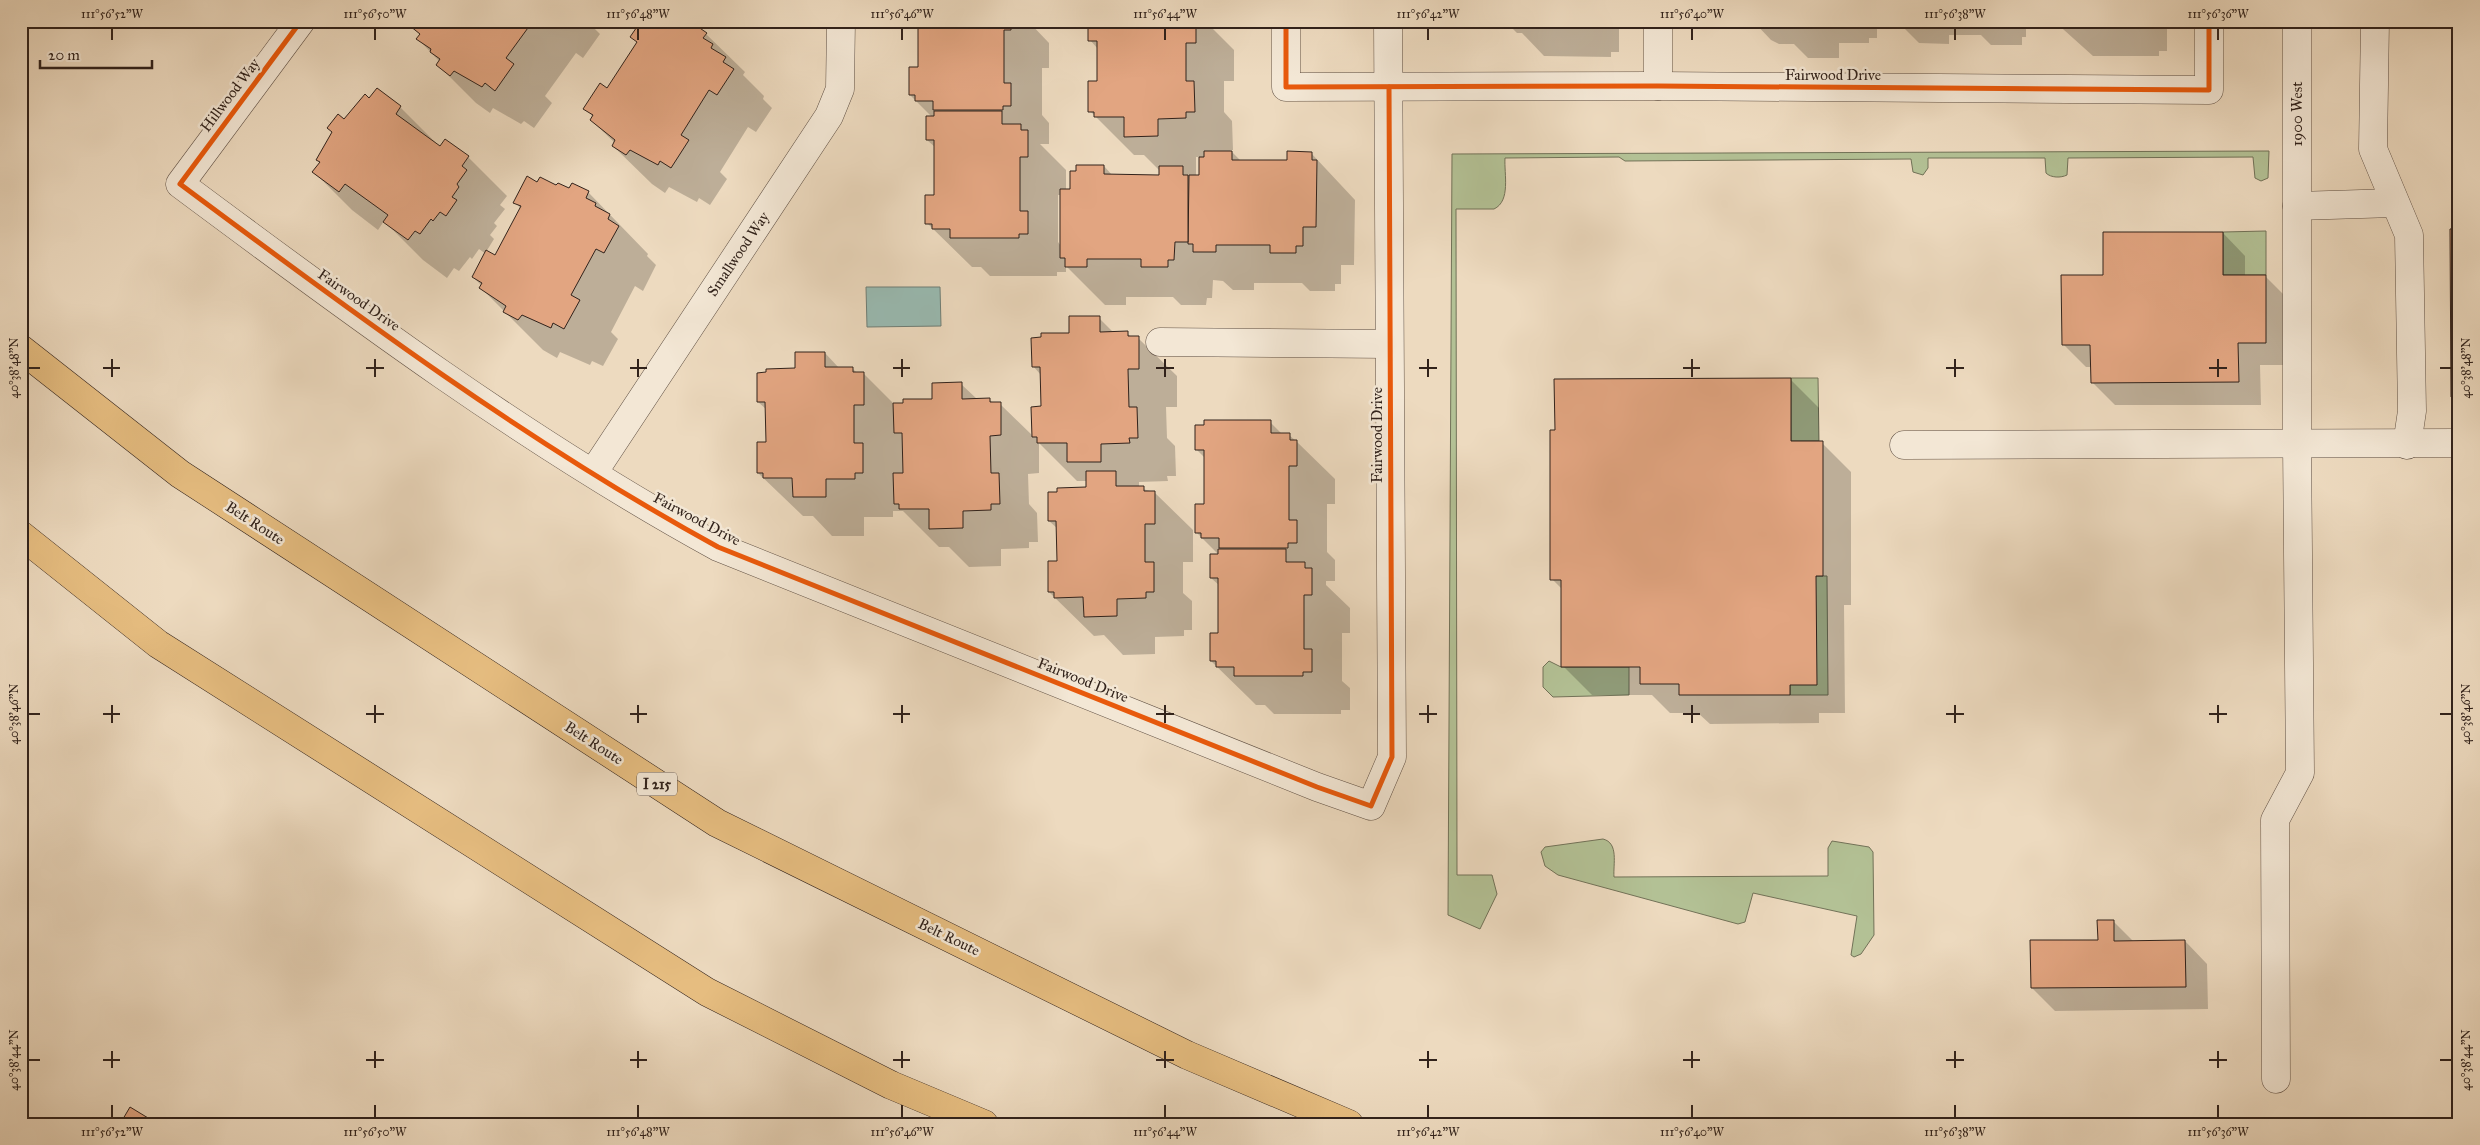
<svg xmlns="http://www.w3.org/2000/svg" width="2480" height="1145" font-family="'IM FELL Great Primer',serif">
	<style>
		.green { fill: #b3c195; stroke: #727258 }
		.water { fill: #99bbb2; stroke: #6f7e76 }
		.shadow { fill: #0003; fill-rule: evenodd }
		.building { fill: #e2a581; stroke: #31221b }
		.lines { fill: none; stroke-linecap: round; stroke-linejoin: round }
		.minor-casing { stroke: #605044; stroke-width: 29 }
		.highway-casing { stroke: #31221b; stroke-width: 29 }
		.minor { stroke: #f3e7d5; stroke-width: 28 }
		.highway { stroke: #e6bd80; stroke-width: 28 }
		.cycleway-casing { stroke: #f3e7d5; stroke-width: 8 }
		.cycleway { stroke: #e8590c; stroke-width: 5 }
		.ticks { fill: none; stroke: #31221b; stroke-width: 2 }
		.labels { text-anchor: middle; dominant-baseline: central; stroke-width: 5; stroke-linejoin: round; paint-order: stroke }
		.shield { fill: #f3e7d5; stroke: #6b5d53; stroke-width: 1 }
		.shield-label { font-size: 14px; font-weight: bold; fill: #31221b }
		.street-label { font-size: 15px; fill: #31221b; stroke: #f3e7d5 }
		.neatline { fill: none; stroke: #31221b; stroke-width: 2 }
		.ticks-label { font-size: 12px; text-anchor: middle; fill: #31221b }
	</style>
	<rect width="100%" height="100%" fill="#eddabf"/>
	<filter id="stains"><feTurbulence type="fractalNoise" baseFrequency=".004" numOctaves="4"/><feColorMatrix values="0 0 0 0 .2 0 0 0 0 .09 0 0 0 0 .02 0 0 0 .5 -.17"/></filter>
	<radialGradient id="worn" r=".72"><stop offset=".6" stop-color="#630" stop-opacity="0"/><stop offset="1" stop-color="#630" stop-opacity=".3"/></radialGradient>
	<!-- green -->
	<g class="green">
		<path d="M2269,151l-1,27 -7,3 -6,-3 -2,-21 -185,1 -1,17c-6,3 -16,3 -21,-2l-1,-15h-117v10l-5,7 -10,-3 -2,-13 -286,2 -6,-4 -114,1c-1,16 6,43 -11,51h-38l1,666h35l5,19 -17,35 -32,-14 4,-761z"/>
		<path d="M2266,231v44h-43v-43z"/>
		<path d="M1791,378h27l1,63h-28z"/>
		<path d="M1816,576h11l1,119h-38v-10z"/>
		<path d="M1549,661l12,6h68v28l-76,2 -10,-10v-20z"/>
		<path d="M1603,839c16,4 10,25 11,38l214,-1v-28l4,-7 37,6 4,5 1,83 -13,19 -7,3 -3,-2 6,-39 -104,-23 -8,29 -7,2 -180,-49 -13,-9 -4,-14 4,-5z"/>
	</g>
	<!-- water -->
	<path class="water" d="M866,287h74l1,39 -74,1z"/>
	<!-- shadow -->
	<g class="shadow">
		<path d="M415,21h177l-1,4 9,9 -17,24 -7,-5 -31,43 7,7 -18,25 -10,-7 -3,3 -28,-16 -3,5 -14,-10 -38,-38 2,-3 -22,-23 2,-4 -8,-9z"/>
		<path d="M919,21h109l21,22v25h-7v47l7,8v21h-9l26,26v21h6l32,-25 8,9 48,1v-5l-16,-16h-10l-44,-44 9,-29 -1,-33 -8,-9 -1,-19h116l29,29v31h-10v31l8,9 1,29h-3l11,11h48l22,-8 44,47 -1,65h-13v19h-6v7h-25l-8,-8h-48v7h-21l-10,-9 -10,-1 -1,18h-5l-1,7h-25l-8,-8h-47v8h-21l-39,-39v6h-9v4h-67l-9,-9h-9l-45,-44 9,-27v-48l-9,-8 5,-23 -22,-22 9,-26zM1196,157h4v19h-4zM1058,195h4l-1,51 -3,-4z"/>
		<path d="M1505,21h107l7,7v24h-8v5l-67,-1 -22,-23h-5z"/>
		<path d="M1753,21h124v17h-8v5h-30v15h-31l-14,-14h-15l-8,-4z"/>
		<path d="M1897,21h129v16h-4v8h-31l-10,-10h-32v9l-30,-1z"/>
		<path d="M2054,21h106l7,7v23h-8v5h-66z"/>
		<path d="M2446,21h13v3z"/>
		<path d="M688,29l18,5 39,38 -2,3 21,21 -1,3 9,9 -16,24 -8,-5 -28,45 7,7 -17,26 -11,-7 -2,4 -28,-15 -4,6 -13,-9 -39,-38 2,-3 -24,-23 2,-3 -8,-9 23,-18 30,-47 -6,-6z"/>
		<path d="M370,100l30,7 41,41 5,-7 22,16 39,39 -7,9 5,4 -11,14 3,3 -7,9 4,4 -8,13 9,4 26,-47 -6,-7 23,-18 50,8 60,62 -1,2 9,9 -13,26 -8,-5 -24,46 7,7 -15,27 -11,-5 -2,4 -30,-13 -3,6 -14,-8 -62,-62 1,-2 -9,-9 13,-23 -7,-5 -7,10 -2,-2 -11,14 -5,-3 -7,10 -24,-18 -39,-39 -6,9 -26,-20 -38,-38 30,-52z"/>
		<path d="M2459,229v174l-7,-6z"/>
		<path d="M2223,233l22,23v20h20l23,23v66h-28l1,40h-146l-23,-23v-15h-6l-23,-23 41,-68z"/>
		<path d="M1099,318l15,15h13l5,5h6l39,38v31h-11l1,31 8,8 1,30h-9l1,5 -29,1v6l15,4 39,38v32h-10v31l9,8v29h-8v6l-29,1v17l-32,1 -19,-20 -10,1 -45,-44 9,-30v-33l-9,-8 38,-33v-7h-10l-38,-38v30l-11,1 1,30 8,9 1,29h-9v6l-28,1v17l-32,1 -20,-20h-10l-36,-36h-10v6h-29v19h-32l-19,-20h-10l-45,-43 9,-30v-33l-9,-8 38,-33 29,-16 15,16h13l4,4h6l32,32 38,-5 28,-16 16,15h12l5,5h6l33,32 9,-29 -1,-32 -8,-9 38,-32z"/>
		<path d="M1790,379l29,29v35h3l29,29v133h-7l1,108h-26v10l-109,1 -12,-11h-28l-18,-18h-60l-29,-29v-76l-11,-11z"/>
		<path d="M1270,422l13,13h6l7,6 39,38v25h-8v48l8,8v21h-9v4l24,23v25h-8v48l8,7v22h-9v4h-67l-9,-9h-9l-6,-6 -39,-38 9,-27v-48l-9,-8 8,-23 -23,-23 9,-26v-48l-9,-9z"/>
		<path d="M2113,921l21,21 51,-1 22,23 1,45 -153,2 -23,-23 67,-47z"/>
	</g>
	<!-- building -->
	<g class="building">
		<path d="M414,21h119l-27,37 8,6 -19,27 -10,-8 -3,4 -28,-16 -4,5 -14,-11 4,-6 -10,-7 1,-3 -15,-10 4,-5 -10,-8z"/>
		<path d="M641,21h30l3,2 4,-2 9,7 4,-6 16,11 -4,5 10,6 -2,4 15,9 -3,5 11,7 -17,26 -8,-5 -28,45 8,5 -18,28 -11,-7 -2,4 -28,-15 -4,5 -14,-9 3,-6 -25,-20 3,-5 -10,-6 17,-26 7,5 30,-46 -7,-5z"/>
		<path d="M918,21h93v9h-7v53h7v23h-8v4h-70v-9h-18v-6h-6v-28h9z"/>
		<path d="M1088,21h108v22h-10v38h8l1,31h-9v6l-28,1v17l-34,1v-20h-30v-5h-6v-31h9v-40h-9z"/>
		<path d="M377,88l24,18 -5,8 44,32 5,-7 24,17 -7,10 5,4 -10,14 2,3 -7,10 5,3 -11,16 -6,-4 -7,9 -2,-2 -11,15 -5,-3 -7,9 -25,-18 5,-7 -43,-31 -6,8 -27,-20 8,-10 -4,-2 16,-28 -5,-4 11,-14 6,5 21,-25 4,4z"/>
		<path d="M934,111h68v13h19v6h7v27h-8v54h8v23h-9v4h-69v-9h-18v-5h-7v-29h9v-55h-8v-24h8z"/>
		<path d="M1204,151h28v9h55v-9l25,1v8h5l-1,67h-13v19h-7v7h-26v-8h-54v7h-23v-8h-5l1,-69h10v-18h5z"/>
		<path d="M1076,165h28v9l55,1v-9h24v9h5v67h-13l-1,18h-6v7h-27v-8h-54v8h-22v-9h-5v-69h10v-18h6z"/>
		<path d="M527,176l10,6 3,-5 16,8 2,-2 11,5 3,-5 17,8 -3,7 10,5 -1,3 15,8 -2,5 11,7 -15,27 -8,-4 -25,46 9,5 -16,29 -11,-6 -2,5 -29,-13 -4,5 -15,-8 3,-6 -27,-18 3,-5 -10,-6 14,-27 9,5 26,-49 -8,-3z"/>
		<path d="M2459,228v169h-8l-1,-168z"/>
		<path d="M2103,232h120v43h43v68h-28l1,39 -148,1 -1,-38h-28l-1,-70h42z"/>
		<path d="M1069,316h31v16l28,-1v5h11v33h-11l1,38h8l1,31h-9l1,5 -29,1v18h-34v-19h-30v-6h-5l-1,-30 10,-1 -1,-39h-8l-1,-29 10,-1v-4h28z"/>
		<path d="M795,352h30v15h28v5h11v33h-10v38h9v30h-8v6h-29v18h-33l-1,-19h-29v-5h-6v-31h9l-1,-40h-8v-29l9,-1v-3l29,-1z"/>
		<path d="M1791,378v63h32v135h-7l1,109h-27v10h-111v-11h-39v-17h-79v-87h-11v-150h5l-1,-51z"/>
		<path d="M962,382v17l28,-1v4h11v33l-11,1 1,37h8l1,31h-9v6l-28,1v17l-34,1v-20h-30v-5h-5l-1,-31h10l-1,-40h-8l-1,-30h10v-4h29v-16z"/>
		<path d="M1204,420h67v13h19v7h7v26h-8v54h8v23h-9v5h-69v-10h-18v-5h-6v-29h9v-54h-9v-25h9z"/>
		<path d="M1086,471h30v15h28v5h11v33h-10v38h9v30h-8v6l-29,1v17l-33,1 -1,-20 -29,1v-6h-6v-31h9l-1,-40h-8v-29h9v-4l29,-1z"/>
		<path d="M1218,549h68v13h19v6h7v27h-8v54h8v23h-9v4h-69v-9h-18v-6h-6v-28h8v-55h-8v-24h8z"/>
		<path d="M2097,920h17v21l71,-1 1,47 -155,1 -1,-48h68z"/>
		<path d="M130,1107l28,17h-38z"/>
	</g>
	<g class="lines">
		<!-- minor casing -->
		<g class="minor-casing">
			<g id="minor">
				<path d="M301,21l-121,163c173,129 348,259 538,363l599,240 54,19 21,-49 -4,-736"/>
				<path d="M1286,21v66l372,-1 551,4v-69"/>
				<path d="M1658,21v65"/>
				<path d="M2375,21l-2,128 36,86 3,176 -5,34"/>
				<path d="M2297,206l97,-3"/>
				<path d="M1160,342l229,2"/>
				<path d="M1904,445l555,-2"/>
				<path d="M593,473l236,-357 11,-27 1,-68"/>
				<path d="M2276,1079l-1,-259 25,-47 -3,-330v-422"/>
			</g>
		</g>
		<!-- highway casing -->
		<g class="highway-casing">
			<g id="highway">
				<path d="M21,349l159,125 537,349 470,232 162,69"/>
				<path d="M21,535l137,109 549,348 184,93 93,39"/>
			</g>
		</g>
		<!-- minor -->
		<use href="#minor" class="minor"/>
		<!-- highway -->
		<use href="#highway" class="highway"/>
		<!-- cycleway casing -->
		<g class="cycleway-casing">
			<g id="cycleway">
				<path d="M301,21l-121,163c173,129 348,259 538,363l599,240 54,19 21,-49 -3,-670"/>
				<path d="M1286,21v66l372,-1 551,4v-69"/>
			</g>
		</g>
		<!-- cycleway -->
		<use href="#cycleway" class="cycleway"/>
	</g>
	<!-- ticks -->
	<path class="ticks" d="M112,28v12M375,28v12M638,28v12M902,28v12M1165,28v12M1428,28v12M1692,28v12M1955,28v12M2218,28v12M112,359v18M375,359v18M638,359v18M902,359v18M1165,359v18M1428,359v18M1692,359v18M1955,359v18M2218,359v18M28,368h12M103,368h17M366,368h18M630,368h17M893,368h17M1156,368h18M1419,368h18M1683,368h17M1946,368h18M2209,368h18M2440,368h12M112,705v18M375,705v18M638,705v18M902,705v18M1165,705v18M1428,705v18M1692,705v18M1955,705v18M2218,705v18M28,714h12M103,714h17M366,714h18M630,714h17M893,714h17M1156,714h18M1419,714h18M1683,714h17M1946,714h18M2209,714h18M2440,714h12M112,1051v17M375,1051v17M638,1051v17M902,1051v17M1165,1051v17M1428,1051v17M1692,1051v17M1955,1051v17M2218,1051v17M28,1060h12M103,1060h17M366,1060h18M630,1060h17M893,1060h17M1156,1060h18M1419,1060h18M1683,1060h17M1946,1060h18M2209,1060h18M2440,1060h12M112,1105v13M375,1105v13M638,1105v13M902,1105v13M1165,1105v13M1428,1105v13M1692,1105v13M1955,1105v13M2218,1105v13"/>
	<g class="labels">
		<!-- shield labels -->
		<rect class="shield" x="637" y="772.5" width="40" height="23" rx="4"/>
		<g class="shield-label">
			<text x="657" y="784">I 215</text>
		</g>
		<!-- street labels -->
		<g class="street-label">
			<text x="1833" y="75">Fairwood Drive</text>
			<text transform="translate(230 95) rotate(-53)">Hillwood Way</text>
			<text transform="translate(2297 114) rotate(-90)">1900 West</text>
			<text transform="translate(738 254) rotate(-56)">Smallwood Way</text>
			<text transform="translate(359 300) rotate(35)">Fairwood Drive</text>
			<text transform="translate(1377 435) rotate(-90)">Fairwood Drive</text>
			<text transform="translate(697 519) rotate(28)">Fairwood Drive</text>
			<text transform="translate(255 523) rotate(33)">Belt Route</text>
			<text transform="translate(1083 680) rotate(22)">Fairwood Drive</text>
			<text transform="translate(594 743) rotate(33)">Belt Route</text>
			<text transform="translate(949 937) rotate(26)">Belt Route</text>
		</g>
	</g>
	<!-- margin -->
	<rect width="2480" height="1145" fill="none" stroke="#eddabf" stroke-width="55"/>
	<!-- scale -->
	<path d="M40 60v8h112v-8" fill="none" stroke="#31221b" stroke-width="2.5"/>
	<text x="48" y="60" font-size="15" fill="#31221b" stroke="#f3e7d5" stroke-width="4" paint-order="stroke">20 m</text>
	<rect x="28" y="28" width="2424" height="1090" class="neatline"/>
	<g class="ticks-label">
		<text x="112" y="18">111°56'52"W</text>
		<text x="375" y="18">111°56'50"W</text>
		<text x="638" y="18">111°56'48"W</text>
		<text x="902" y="18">111°56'46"W</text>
		<text x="1165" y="18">111°56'44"W</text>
		<text x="1428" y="18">111°56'42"W</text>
		<text x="1692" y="18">111°56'40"W</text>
		<text x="1955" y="18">111°56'38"W</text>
		<text x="2218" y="18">111°56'36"W</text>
		<text transform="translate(14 368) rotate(-90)" y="4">40°38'48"N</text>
		<text transform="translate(2466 368) rotate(-90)" y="4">40°38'48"N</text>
		<text transform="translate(14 714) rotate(-90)" y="4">40°38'46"N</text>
		<text transform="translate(2466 714) rotate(-90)" y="4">40°38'46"N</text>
		<text transform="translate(14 1060) rotate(-90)" y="4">40°38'44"N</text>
		<text transform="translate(2466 1060) rotate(-90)" y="4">40°38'44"N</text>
		<text x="112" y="1136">111°56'52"W</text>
		<text x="375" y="1136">111°56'50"W</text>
		<text x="638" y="1136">111°56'48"W</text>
		<text x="902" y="1136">111°56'46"W</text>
		<text x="1165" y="1136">111°56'44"W</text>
		<text x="1428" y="1136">111°56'42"W</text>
		<text x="1692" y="1136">111°56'40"W</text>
		<text x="1955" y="1136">111°56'38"W</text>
		<text x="2218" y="1136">111°56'36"W</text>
	</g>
	<rect width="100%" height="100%" filter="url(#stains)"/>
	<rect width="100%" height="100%" fill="url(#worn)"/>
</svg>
